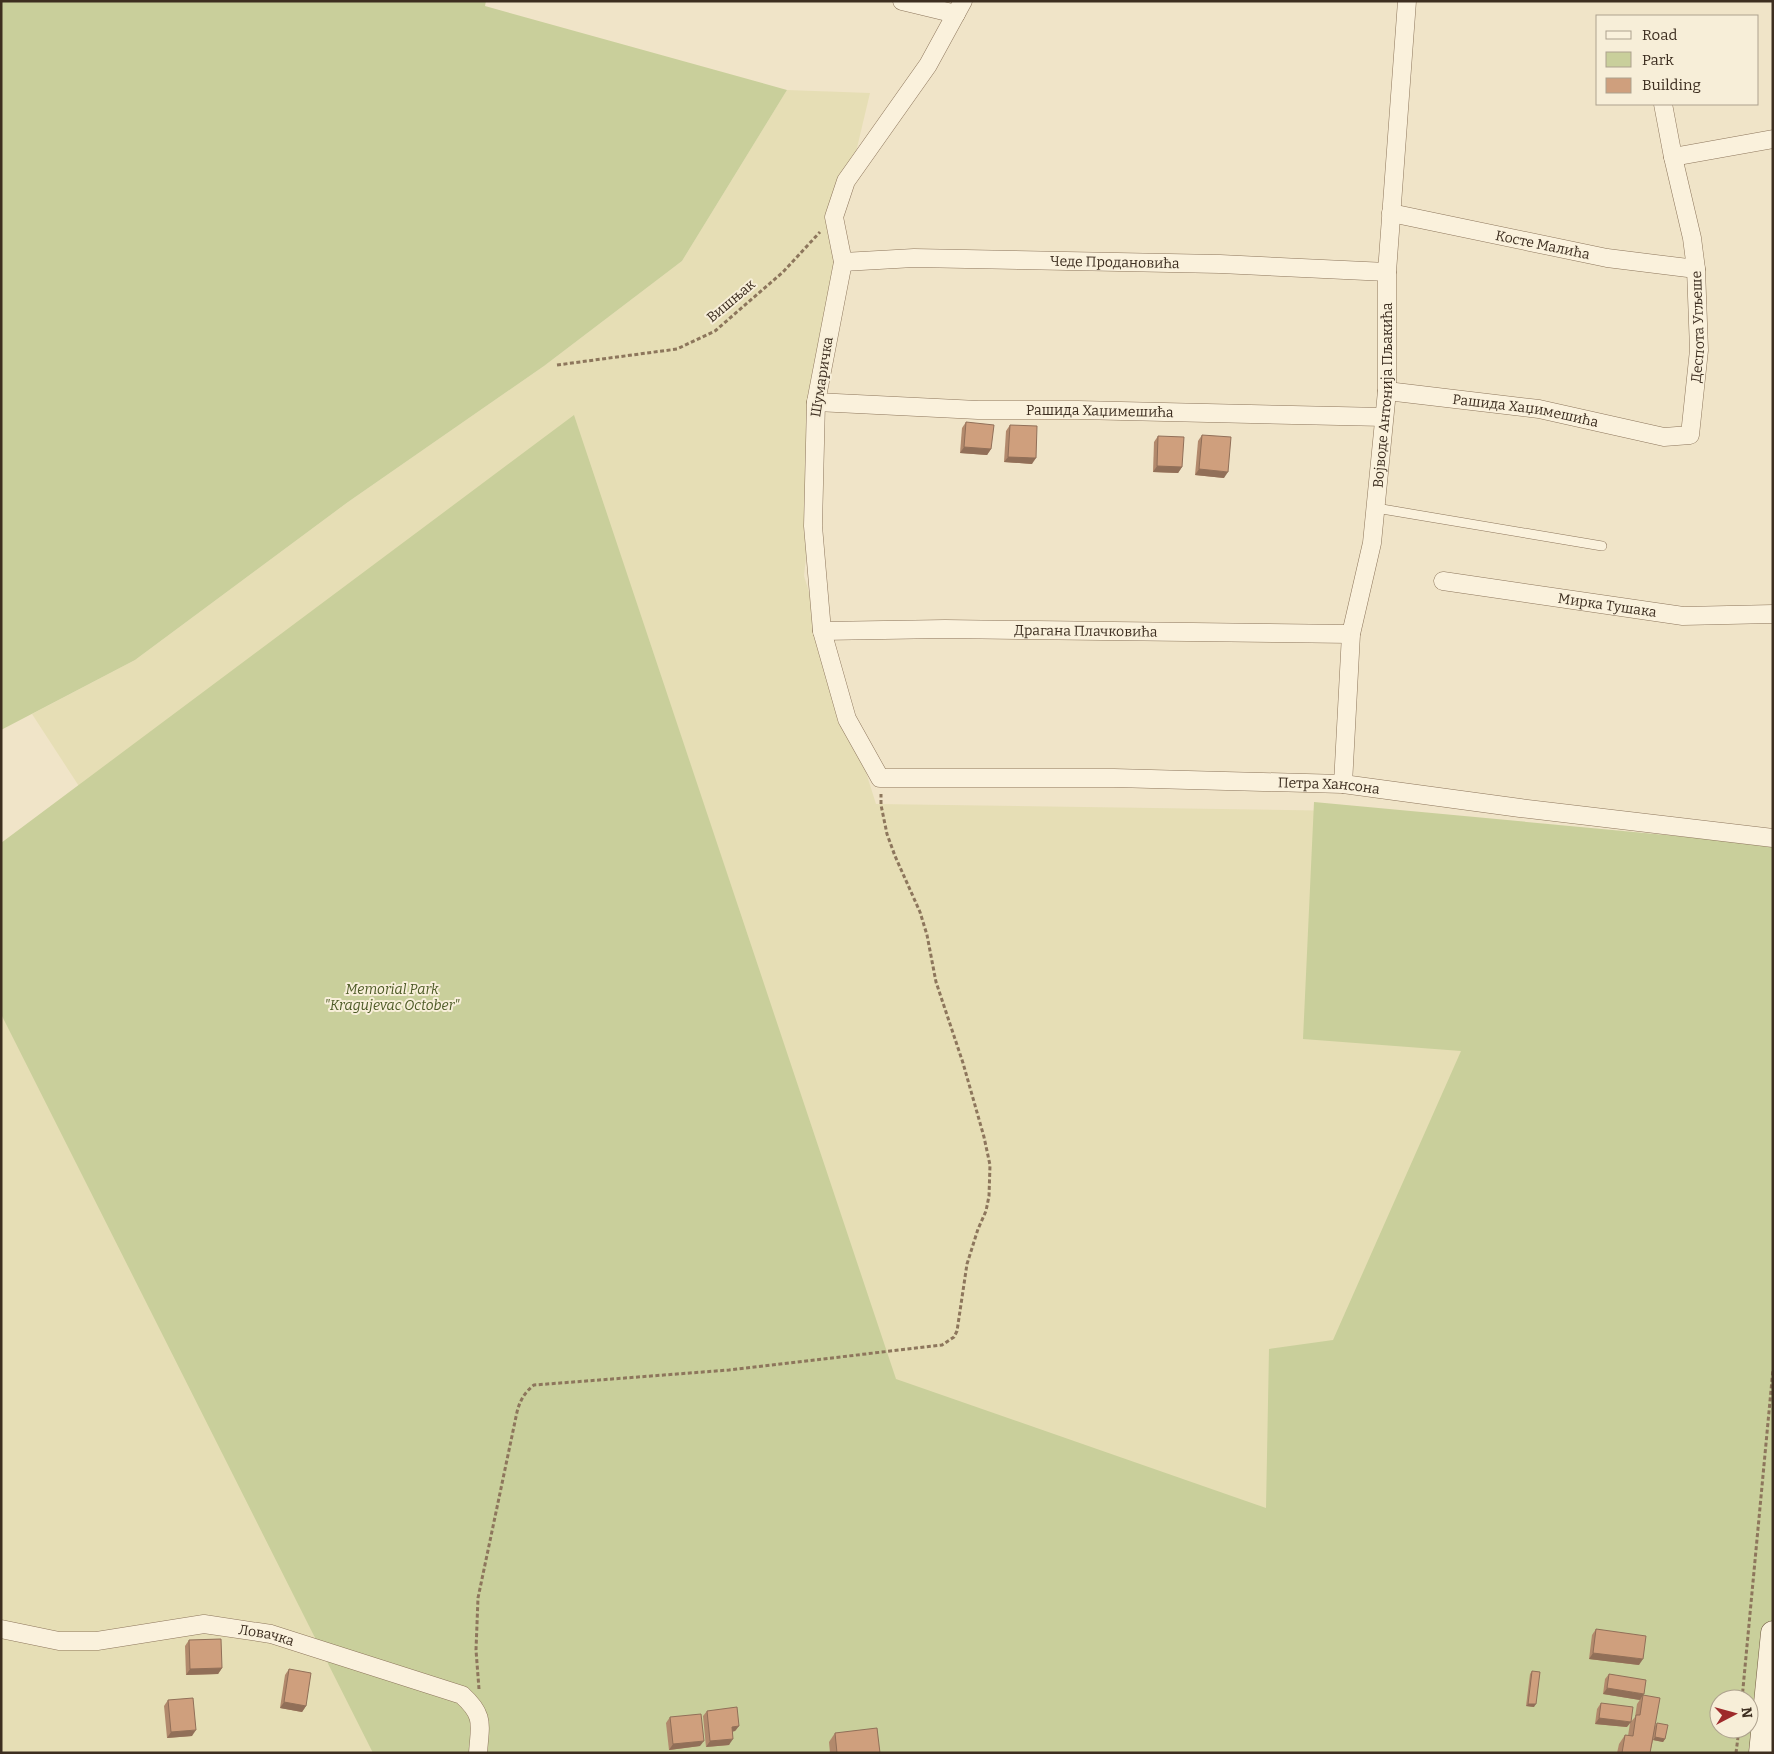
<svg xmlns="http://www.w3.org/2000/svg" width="1774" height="1754" font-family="Bitter,serif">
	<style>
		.farmland { fill: #e6deb5 }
		.green { fill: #c9cf9b; fill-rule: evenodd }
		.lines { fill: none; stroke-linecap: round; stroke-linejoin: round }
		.service-casing { stroke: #8d765c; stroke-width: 10 }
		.minor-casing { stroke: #8d765c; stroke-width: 19 }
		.secondary-casing { stroke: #6f573f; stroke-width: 25 }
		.path { stroke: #8d765c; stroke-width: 3; stroke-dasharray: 4 2.5; stroke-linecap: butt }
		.service { stroke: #faf1dc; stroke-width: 9 }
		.minor { stroke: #faf1dc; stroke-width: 18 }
		.secondary { stroke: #faf1dc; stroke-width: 24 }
		.wall { fill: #b2896c }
		.shaded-wall { fill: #916f58 }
		.building { fill: #cf9f7d; stroke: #916f58 }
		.labels { text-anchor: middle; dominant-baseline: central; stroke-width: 4; stroke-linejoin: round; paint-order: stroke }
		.street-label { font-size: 14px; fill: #3d2e20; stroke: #f7eed8 }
		.park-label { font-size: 14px; font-style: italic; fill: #4d5a26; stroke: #f7eed8 }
	</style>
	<rect width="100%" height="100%" fill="#f0e4c8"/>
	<!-- farmland -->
	<path class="farmland" d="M787,90l83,3 -29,122 -37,361 72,228 475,7 422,659 -736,283h-1036v-852l113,-61 -82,-126 103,-54 213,-158 196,-136 138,-105z"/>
	<!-- green -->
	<g class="green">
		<path d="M1,1h485l-1,5 302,84 -105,171 -138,105 -196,136 -213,158 -134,70z"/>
		<path d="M574,415l322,964 370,129 3,-159 64,-9 128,-289 -158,-12 11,-237 459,43v908h-1400l-372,-739v-171zM1719,1699h30v30h-30z"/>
	</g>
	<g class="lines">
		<!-- service casing -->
		<g class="service-casing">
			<path id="service" d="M1376,508l226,38"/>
		</g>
		<!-- minor casing -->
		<g class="minor-casing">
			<g id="minor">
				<path d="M902,1l54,13"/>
				<path id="s1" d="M963,1l-35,64 -82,116 -12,36 9,45 -27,140 -3,124 9,105 25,88 33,59h234l229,6 177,24 253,30"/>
				<path d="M1673,157l100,-18"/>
				<path id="s2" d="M1391,213l216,45 89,11"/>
				<path id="s3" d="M843,262l71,-4 306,6 167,8"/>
				<path id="s4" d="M1387,391l152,18 125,28 26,-2 9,-85 -3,-81 -4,-31 -19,-81 -10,-53"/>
				<path id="s5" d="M816,402l162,8h100l306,7"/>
				<path id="s6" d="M1443,581l240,35 90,-2"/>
				<path id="s7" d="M822,631l123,-2 406,5"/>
				<path id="s8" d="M1343,784l8,-150 21,-91 15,-152v-119l20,-271"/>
				<path id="s9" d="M1,1629l58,12h38l107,-17 67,10 191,61c23,21 18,29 16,58"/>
			</g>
		</g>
		<!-- secondary casing -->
		<g class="secondary-casing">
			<path id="secondary" d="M1761,1753l12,-120"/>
		</g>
		<!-- path -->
		<g class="path">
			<path d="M557,365l120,-16 38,-18 68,-59 37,-40"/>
			<path d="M479,1689l-3,-39 2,-52 39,-186c3,-12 8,-20 17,-27l195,-15 213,-25 12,-8 3,-6 10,-67 11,-35 8,-18 3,-15 1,-31 -6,-28 -21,-74 -27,-81 -9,-47 -7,-23 -25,-56 -8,-22 -6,-29v-11"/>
			<path d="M1742,1699l31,-330"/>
			<path d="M1736,1753l3,-24"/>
		</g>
		<!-- service -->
		<use href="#service" class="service"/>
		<!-- minor -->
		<use href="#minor" class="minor"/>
		<!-- secondary -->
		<use href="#secondary" class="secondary"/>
	</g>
	<!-- wall -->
	<g class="wall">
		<path d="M966,422l25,27 -4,6 -27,-2 2,-25z"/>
		<path d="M1010,425l22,39 -28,-2 2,-31z"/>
		<path d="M1202,435l22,43 -29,-3 3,-34z"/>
		<path d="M1158,436l24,31 -4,6 -25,-1 1,-30z"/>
		<path d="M1596,1629l43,36 -50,-6 3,-24z"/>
		<path d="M189,1640l33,28 -4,6 -32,1 -1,-29z"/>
		<path d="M289,1669l17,37 -4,6 -22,-4 5,-33z"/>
		<path d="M1532,1671l2,36 -8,-1 4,-32z"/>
		<path d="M1609,1674l31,26 -37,-6 2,-15z"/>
		<path d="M1643,1695l12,31 2,-3 8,16 -2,3 -10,-2 -3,13h-33l2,-9 6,-9 3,1 2,-13 5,-6 2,-13z"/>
		<path d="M168,1700l24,36 -25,2 -3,-32z"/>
		<path d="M1601,1703l26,24 -32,-3 2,-15z"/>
		<path d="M707,1711l32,15 -4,5 -3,1 -3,13 -23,2 -3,-31z"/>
		<path d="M670,1717l30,29 -31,4 -3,-27z"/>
		<path d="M835,1733l45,20h-50l-1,-11z"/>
	</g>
	<!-- shaded-wall -->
	<g class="shaded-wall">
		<path d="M964,447l27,2 -4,6 -27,-2z"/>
		<path d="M1008,457l28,1 -4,6 -28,-2z"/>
		<path d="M1157,466l25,1 -4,6 -25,-1z"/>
		<path d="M1199,469l29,3 -4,6 -29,-3z"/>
		<path d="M1593,1653l50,6 -4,6 -50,-6z"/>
		<path d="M222,1668l-4,6 -32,1 4,-6z"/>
		<path d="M1607,1688l37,6 -4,6 -37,-6z"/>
		<path d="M284,1702l22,4 -4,6 -22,-4z"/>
		<path d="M1528,1704h8l-2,3 -8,-1z"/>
		<path d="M1599,1718l32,4 -4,5 -32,-3z"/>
		<path d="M739,1726l-4,5 -7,1 4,-5z"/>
		<path d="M196,1730l-4,6 -25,2 4,-6z"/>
		<path d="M1655,1737l10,2 -2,3 -10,-2z"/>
		<path d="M733,1739l-4,6 -23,2 4,-6z"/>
		<path d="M704,1741l-4,5 -31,4 4,-6z"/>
	</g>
	<!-- building -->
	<g class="building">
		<path d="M966,422l28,3 -3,24 -27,-2z"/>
		<path d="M1010,425l27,1 -1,32 -28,-1z"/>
		<path d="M1202,435l29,2 -3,35 -29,-3z"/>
		<path d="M1158,436l26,1 -2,30 -25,-1z"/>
		<path d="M1596,1629l50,7 -3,23 -50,-6z"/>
		<path d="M221,1639l1,29 -32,1 -1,-29z"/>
		<path d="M289,1669l22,4 -5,33 -22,-4z"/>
		<path d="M1532,1671l8,1 -4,32h-8z"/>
		<path d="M1609,1674l37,6 -2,14 -37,-6z"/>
		<path d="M1643,1695l17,3 -10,55h-28l3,-18 8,1 3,-21h4z"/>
		<path d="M193,1698l3,32 -25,2 -3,-32z"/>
		<path d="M1601,1703l32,4 -2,15 -32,-4z"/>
		<path d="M737,1707l2,19 -7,1 1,12 -23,2 -3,-30z"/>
		<path d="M701,1714l3,27 -31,3 -3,-27z"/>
		<path d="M1657,1723l11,2 -3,14 -10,-2z"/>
		<path d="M877,1728l3,25h-43l-2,-20z"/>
	</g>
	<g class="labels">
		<!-- street labels -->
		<g class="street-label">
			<text stroke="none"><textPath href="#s2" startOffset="155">Косте Малића</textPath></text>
			<text stroke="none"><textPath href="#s3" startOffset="272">Чеде Продановића</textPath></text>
			<text transform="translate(731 301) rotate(-40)">Вишњак</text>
			<text stroke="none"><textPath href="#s4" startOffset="416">Деспота Угљеше</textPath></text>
			<text transform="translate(822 377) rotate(-81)">Шумаричка</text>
			<text stroke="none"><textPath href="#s8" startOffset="392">Војводе Антонија Пљакића</textPath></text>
			<text stroke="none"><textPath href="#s5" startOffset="284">Рашида Хаџимешића</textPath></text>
			<text stroke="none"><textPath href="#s4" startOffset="140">Рашида Хаџимешића</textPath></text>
			<text stroke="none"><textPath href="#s6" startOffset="166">Мирка Тушака</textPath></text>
			<text stroke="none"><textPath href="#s7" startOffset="264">Драгана Плачковића</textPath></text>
			<text stroke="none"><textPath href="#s1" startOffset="1279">Петра Хансона</textPath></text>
			<text stroke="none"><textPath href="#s9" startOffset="269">Ловачка</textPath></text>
		</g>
		<!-- park labels -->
		<g class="park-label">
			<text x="392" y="989">Memorial Park<tspan x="392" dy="16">"Kragujevac October"</tspan></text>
		</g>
	</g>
	<!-- border -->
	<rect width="1774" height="1754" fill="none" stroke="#3d2e20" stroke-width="5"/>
	<!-- legend -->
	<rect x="1596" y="15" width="162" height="90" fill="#f7eed8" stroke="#ada18e"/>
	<rect x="1606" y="31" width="25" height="8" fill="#faf1dc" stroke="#ada18e"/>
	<text x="1642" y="40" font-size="15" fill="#3d2e20">Road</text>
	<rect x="1606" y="52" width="25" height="15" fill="#c9cf9b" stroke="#ada18e"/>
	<text x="1642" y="65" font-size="15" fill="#3d2e20">Park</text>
	<rect x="1606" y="78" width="25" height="15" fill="#cf9f7d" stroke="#ada18e"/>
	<text x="1642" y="90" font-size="15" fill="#3d2e20">Building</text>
	<!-- north arrow -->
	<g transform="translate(1734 1714) rotate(84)"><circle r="24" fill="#f7eed8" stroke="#ada18e"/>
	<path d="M0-4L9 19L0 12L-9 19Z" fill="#9e2a2b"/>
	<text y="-8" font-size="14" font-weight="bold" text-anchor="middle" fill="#3d2e20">N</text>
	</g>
</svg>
